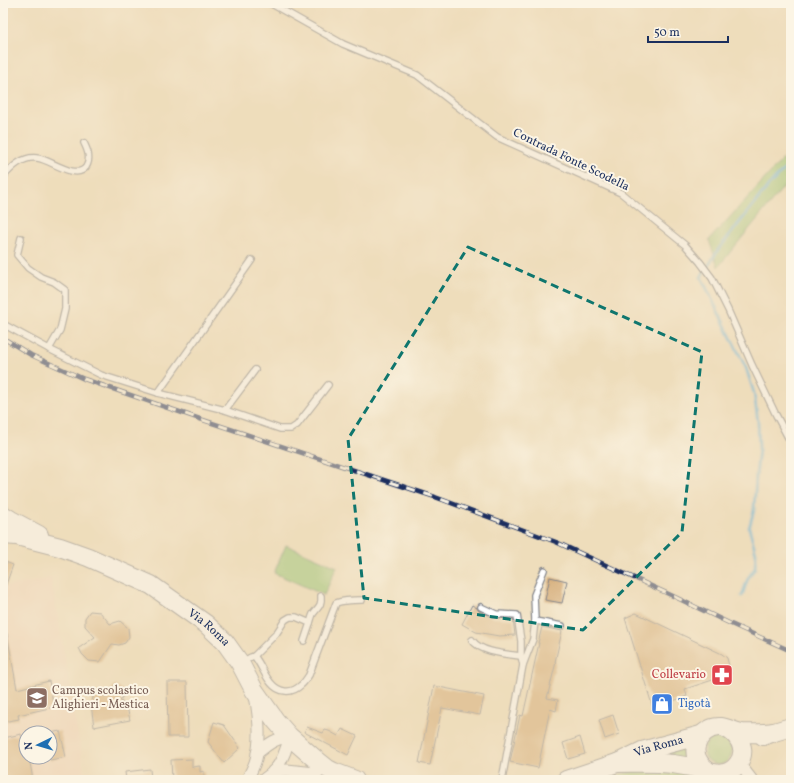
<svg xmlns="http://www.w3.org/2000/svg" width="794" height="783" font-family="Vollkorn,serif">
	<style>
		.built { fill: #f2d5bd; fill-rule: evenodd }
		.green { fill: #94c574; stroke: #587a69 }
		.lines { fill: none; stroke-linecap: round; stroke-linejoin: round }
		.stream { stroke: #62b2dd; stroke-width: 3 }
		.building { fill: #d3a973 }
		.service-casing { stroke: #84868c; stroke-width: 8 }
		.minor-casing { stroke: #84868c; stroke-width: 13 }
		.primary-casing { stroke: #84868c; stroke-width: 20 }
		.service { stroke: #fff; stroke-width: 5.5 }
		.minor { stroke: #fff; stroke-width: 11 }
		.primary { stroke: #fff; stroke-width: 18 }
		.rail-casing { stroke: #1b2f5e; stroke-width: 4.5 }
		.rail { stroke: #fcf5e5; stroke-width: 3; stroke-dasharray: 9; stroke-linecap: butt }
		.marked { fill: none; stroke: #0f766e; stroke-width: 3; stroke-dasharray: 8 5; stroke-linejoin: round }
		.labels { text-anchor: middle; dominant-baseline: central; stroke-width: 4; stroke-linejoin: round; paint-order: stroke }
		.street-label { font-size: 12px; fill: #1b2f5e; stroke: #fcf5e5 }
		.health-label { font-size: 12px; fill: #be3a42; stroke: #fcf5e5; text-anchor: end }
		.education-label { font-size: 12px; fill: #785e54; stroke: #fcf5e5; text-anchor: start }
		.shop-label { font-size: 12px; fill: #366cbe; stroke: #fcf5e5; text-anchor: start }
	</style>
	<rect width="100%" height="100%" fill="#fcf5e5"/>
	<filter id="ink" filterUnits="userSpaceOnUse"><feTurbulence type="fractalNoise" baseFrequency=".025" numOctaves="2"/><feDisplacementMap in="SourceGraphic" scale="8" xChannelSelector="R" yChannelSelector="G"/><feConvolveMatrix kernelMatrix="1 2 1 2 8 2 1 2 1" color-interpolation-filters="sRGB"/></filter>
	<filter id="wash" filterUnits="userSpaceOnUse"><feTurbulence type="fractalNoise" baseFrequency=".012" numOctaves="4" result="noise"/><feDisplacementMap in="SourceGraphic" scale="16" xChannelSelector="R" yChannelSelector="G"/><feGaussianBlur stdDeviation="0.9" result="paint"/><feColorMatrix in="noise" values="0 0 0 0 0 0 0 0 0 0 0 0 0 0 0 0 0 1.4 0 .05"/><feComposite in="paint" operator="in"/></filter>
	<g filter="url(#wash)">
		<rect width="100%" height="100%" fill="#edb"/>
		<!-- built -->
		<path class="built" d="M51,578l35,202h-83v-193zM26,733h24v24h-24z"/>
		<!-- green -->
		<g class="green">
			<path d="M791,150v28l-73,89 -9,-27z"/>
			<path d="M286,545l51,22 -13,28 -50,-22z"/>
			<circle cx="718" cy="751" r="14"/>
			<path d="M689,746l2,16 -35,-5 5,-6z"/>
			<path d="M663,769l50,11h-115l34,-9z"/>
			<path d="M279,776l35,3 1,1h-42z"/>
		</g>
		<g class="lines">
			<!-- stream -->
			<path class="stream" d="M742,596l6,-18 7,-10 1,-15 -7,-25 5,-18 2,-34 3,-27 -1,-27 -4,-29 -8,-25 -45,-91 17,-27 51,-65 22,-22"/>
		</g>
		<g id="blocks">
			<!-- building -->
			<g class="building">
				<path d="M3,561l10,4 -9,25h-1z"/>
				<path d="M550,577l17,4 -5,22 -17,-3z"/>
				<path d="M472,605l5,3 2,3 15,7 19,1 2,16 -16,1 -23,-4 -14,-8z"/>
				<path d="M90,611l10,1 10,12 10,-3 8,7 1,9 -4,6 -6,2 -7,-1 -12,18 -11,-1 -7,-7 -3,-6 16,-11 -10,-11v-8z"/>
				<path d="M636,613l86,41 5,4 4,16 -46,15 2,7 -34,12 -28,-90z"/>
				<path d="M542,627l20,4 -7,31h1l-9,36 11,2 -2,11 -6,-2 -12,59 -28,-6 10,-47 3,1 16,-73h-1z"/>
				<path d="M7,633l10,56 32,-8 5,26 -36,8 1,4 -16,3v-88z"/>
				<path d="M167,682h20l1,55h-20z"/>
				<path d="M115,685l8,5 1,5 -4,5 7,7 3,13 -36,7 -3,-23 4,-13 11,6z"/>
				<path d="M434,686l50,10 -4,19 -38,-7 -12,57 -11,-2z"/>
				<path d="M613,715l6,19 -14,5 -6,-19z"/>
				<path d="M214,722l10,3 16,23 -16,15 -16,-21z"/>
				<path d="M307,727l16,6 2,-3 4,1 9,5 4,-7 15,7 -9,19 -44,-23z"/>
				<path d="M60,731l6,26 -16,3v-27z"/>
				<path d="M21,734l1,5 4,-1v19h3l4,23h-30v-36l2,-1 -1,-5z"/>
				<path d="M580,737l5,17 -17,5 -5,-16z"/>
				<path d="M192,759v8l8,-1v6l4,-1v9h-32l-1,-20z"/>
				<path d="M150,769l1,11h-25l-1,-8z"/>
			</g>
		</g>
	</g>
	<g filter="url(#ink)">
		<use href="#blocks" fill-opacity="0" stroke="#84868c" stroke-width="1"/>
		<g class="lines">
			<!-- service casing -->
			<g class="service-casing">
				<g id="service">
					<path d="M270,3l73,41 74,31 80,62 124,56 64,52 15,17 12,16 16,32 24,55 24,50 15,28"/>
					<path d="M3,177c9,-10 20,-21 34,-19 13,1 39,23 49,9 5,-8 2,-16 -2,-24"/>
					<path d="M21,238l-4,17 11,13 13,9 13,5 11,8v19l-5,21 -11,19"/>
					<path d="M3,324l46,25 52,26 57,18 67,17 55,19h11l6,-4 31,-40"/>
					<path d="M158,393l94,-133"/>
					<path d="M225,410l30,-40"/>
					<path d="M481,607l15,7 21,1 4,26v15l2,9 -21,115"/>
					<path d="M535,621l27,5"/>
					<path d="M310,623c1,-3 2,-7 3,-9 5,-7 9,-8 8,-18"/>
					<path d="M472,640c9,13 34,14 49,16"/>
					<path d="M254,656l22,-22 9,-14 5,-3h6l14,6 -6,18"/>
					<path d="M242,662l9,-5 3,-1c7,8 10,19 17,27 8,10 21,11 30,2 3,-2 6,-7 8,-10l27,-72c8,-3 17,-3 26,-3"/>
					<path d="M523,665l10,-26 2,-18 -1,-26 10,-25"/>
				</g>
			</g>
			<!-- minor casing -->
			<g class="minor-casing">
				<g id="minor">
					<path d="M257,753c12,-9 17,-14 32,-17 -2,13 -7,26 -16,36 -3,3 -7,5 -10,8"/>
					<path d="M740,760l2,7 10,13"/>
					<path d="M273,771l14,-1 28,3 13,-4"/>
					<path d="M247,780c3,-7 7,-13 9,-21 5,-19 3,-43 -1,-63"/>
				</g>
			</g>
			<!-- primary casing -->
			<g class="primary-casing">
				<g id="primary">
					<path d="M3,515l8,5 28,15"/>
					<path id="s1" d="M3,535l14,1 43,11 28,10 63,28 55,39 19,18 15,21 14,27 21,30 14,16 24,21 15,12 6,3 21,8"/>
					<path d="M763,736l11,-4 17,-5"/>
					<path d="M617,763c19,0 38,-1 56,1 6,1 12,2 18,3 11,2 22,9 33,6 11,-2 20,-14 18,-25 -2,-9 -7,-15 -15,-19"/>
					<path d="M709,772c-8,-6 -16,-14 -13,-26 3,-11 13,-20 25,-19 7,1 14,5 21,6 11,1 21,0 32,-1"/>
					<path id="s2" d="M566,780l51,-17 25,-12 59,-16"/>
				</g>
			</g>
			<!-- service -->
			<use href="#service" class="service"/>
			<!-- minor -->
			<use href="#minor" class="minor"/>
			<!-- primary -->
			<use href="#primary" class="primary"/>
			<!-- rail casing -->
			<g class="rail-casing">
				<path id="rail" d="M3,338l28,17 53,24 113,39 238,79 121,45 117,54 58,28 60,27"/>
			</g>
			<!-- rail -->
			<use href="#rail" class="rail"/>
		</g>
	</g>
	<!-- marked area -->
	<path d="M0 0H794V783H0ZM468,247l234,105 -20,180 -99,98 -219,-32 -16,-159z" fill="#edb" fill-opacity=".55" fill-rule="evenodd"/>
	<path class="marked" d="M468,247l234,105 -20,180 -99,98 -219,-32 -16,-159z"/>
	<!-- icons -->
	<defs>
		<g id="pharmacy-square" transform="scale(1.15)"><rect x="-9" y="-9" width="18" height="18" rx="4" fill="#e0444e" stroke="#fcf5e5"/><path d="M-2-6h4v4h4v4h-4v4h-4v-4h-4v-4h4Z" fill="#fff"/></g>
		<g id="school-square" transform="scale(1.15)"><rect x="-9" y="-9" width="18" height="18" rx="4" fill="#8d6e63" stroke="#fcf5e5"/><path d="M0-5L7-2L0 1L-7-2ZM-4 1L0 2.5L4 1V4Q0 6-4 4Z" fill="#fff"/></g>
		<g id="shop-square" transform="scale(1.15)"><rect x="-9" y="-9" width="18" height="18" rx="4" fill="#3f7fe0" stroke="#fcf5e5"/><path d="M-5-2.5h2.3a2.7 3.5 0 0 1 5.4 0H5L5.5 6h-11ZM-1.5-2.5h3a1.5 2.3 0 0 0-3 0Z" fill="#fff"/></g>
	</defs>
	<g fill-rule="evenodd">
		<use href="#pharmacy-square" x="722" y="675"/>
		<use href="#school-square" x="37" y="698"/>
		<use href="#shop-square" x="662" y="704"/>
	</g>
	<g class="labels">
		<!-- street labels -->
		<g class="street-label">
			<text transform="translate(571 160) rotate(26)">Contrada Fonte Scodella</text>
			<text stroke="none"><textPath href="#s1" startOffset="229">Via Roma</textPath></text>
			<text stroke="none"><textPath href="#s2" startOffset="99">Via Roma</textPath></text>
		</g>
		<!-- health labels -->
		<g class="health-label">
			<text x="706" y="675">Collevario</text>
		</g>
		<!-- education labels -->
		<g class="education-label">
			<text x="52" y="691">Campus scolastico<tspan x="52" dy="14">Alighieri - Mestica</tspan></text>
		</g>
		<!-- shop labels -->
		<g class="shop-label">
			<text x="678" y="704">Tigotà</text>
		</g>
	</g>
	<!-- margin -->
	<rect width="794" height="783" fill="none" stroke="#fcf5e5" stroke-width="16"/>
	<!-- north arrow -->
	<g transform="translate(38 745) rotate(265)"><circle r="19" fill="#fcf5e5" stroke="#a2a6af"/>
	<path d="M0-3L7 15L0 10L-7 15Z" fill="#1f6fb2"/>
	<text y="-6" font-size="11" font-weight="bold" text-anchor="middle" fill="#1b2f5e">N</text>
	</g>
	<!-- scale -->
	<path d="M648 36v6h80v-6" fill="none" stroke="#1b2f5e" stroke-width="2"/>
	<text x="654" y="36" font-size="12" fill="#1b2f5e" stroke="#fcf5e5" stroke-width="3" paint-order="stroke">50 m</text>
</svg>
